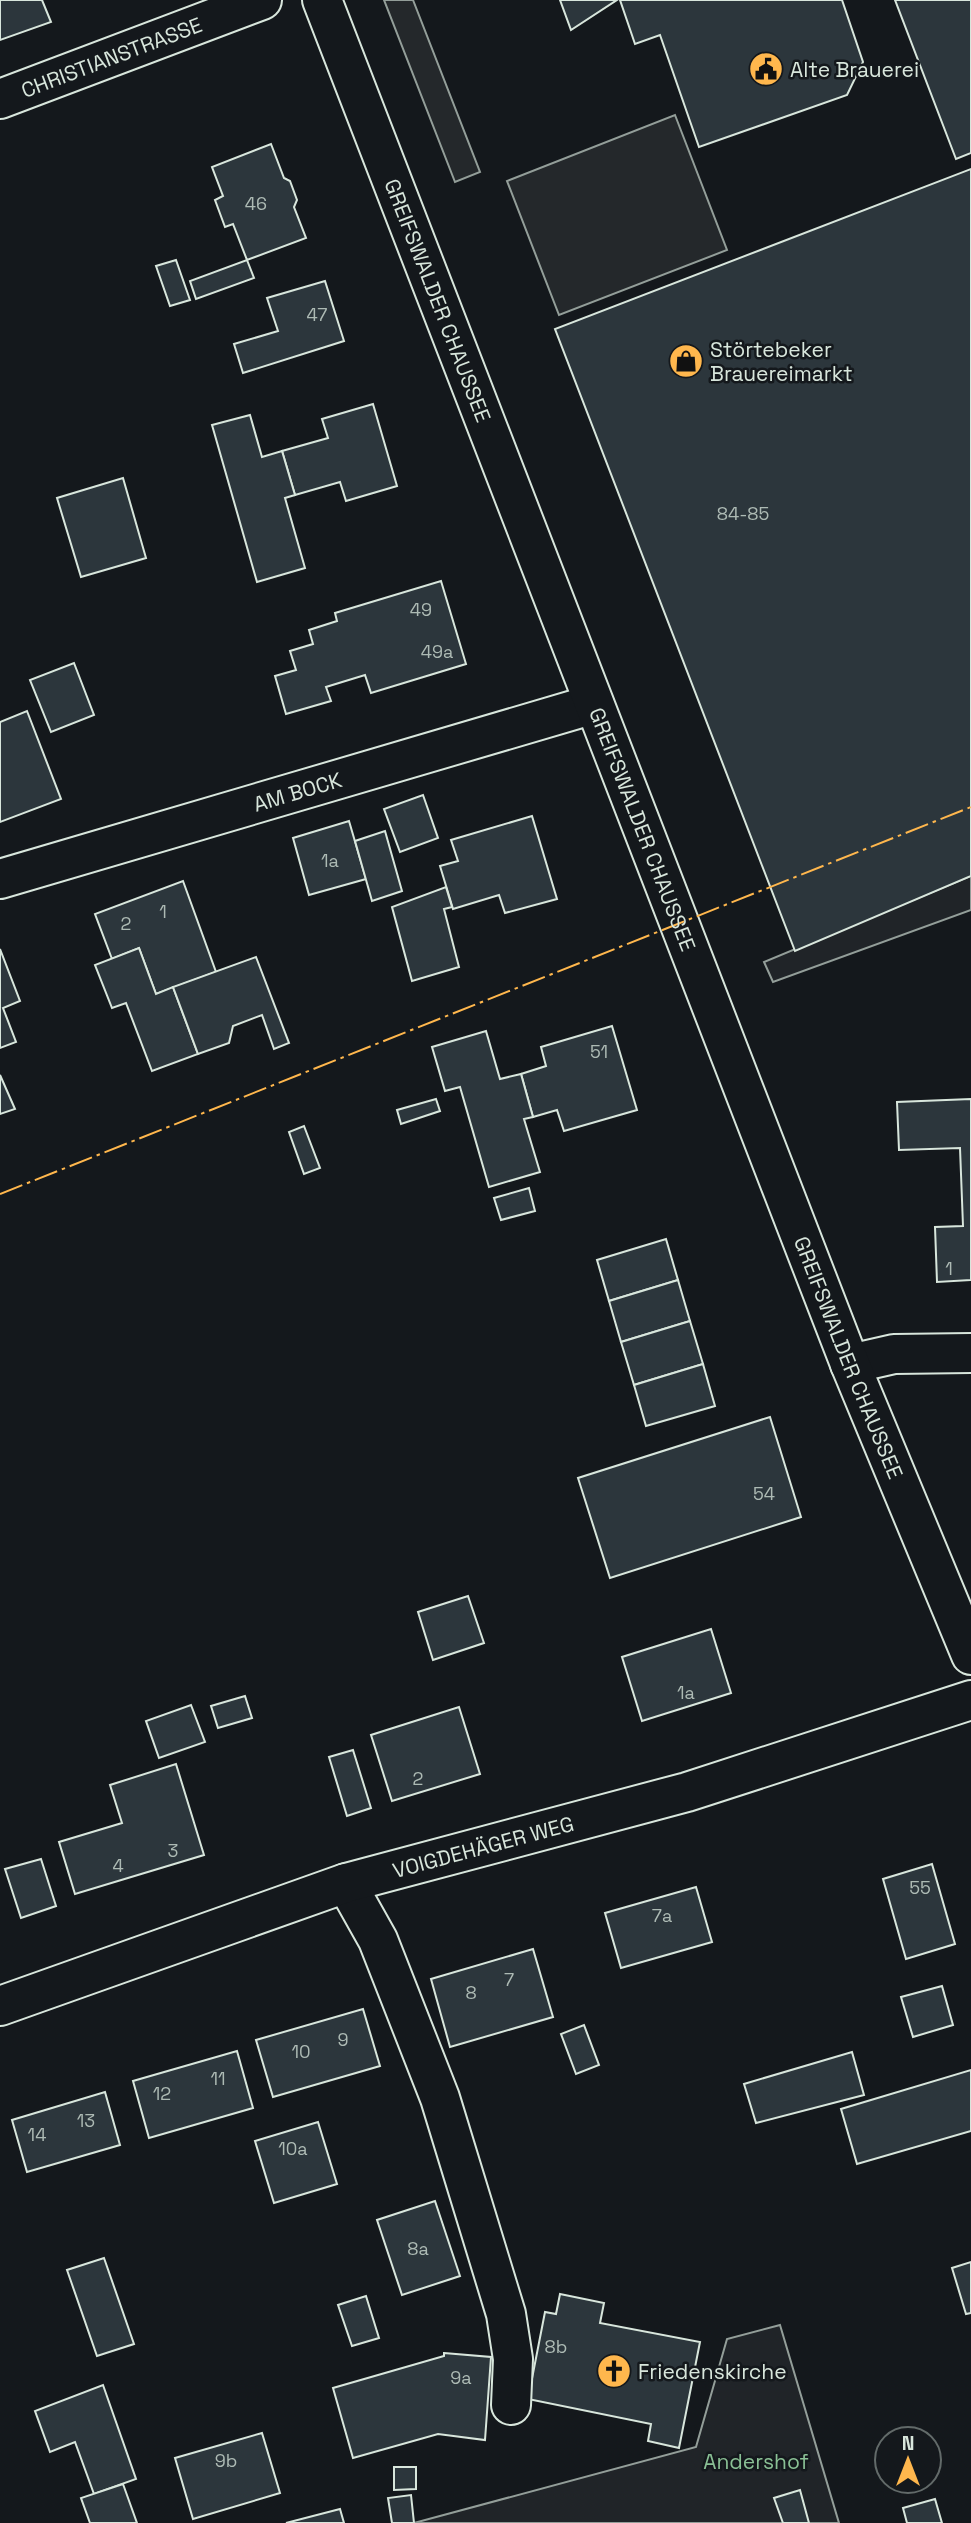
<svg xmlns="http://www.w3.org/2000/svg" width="971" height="2523" font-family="'Space Grotesk',sans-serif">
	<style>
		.green { fill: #202428; stroke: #939e99; stroke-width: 2 }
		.parking { fill: #24282b; stroke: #939e99; stroke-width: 2 }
		.building { fill: #2c363c; stroke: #d8e6dc; stroke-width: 2 }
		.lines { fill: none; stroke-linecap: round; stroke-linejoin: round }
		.minor-casing { stroke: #d8e6dc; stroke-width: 42 }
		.major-casing { stroke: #d8e6dc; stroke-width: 42 }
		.minor { stroke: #14181c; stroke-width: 38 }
		.major { stroke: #14181c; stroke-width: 38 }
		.power { stroke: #ffb74d; stroke-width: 2; stroke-dasharray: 24 5 3.5 5; stroke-linecap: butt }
		.labels { text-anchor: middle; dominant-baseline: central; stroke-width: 5; stroke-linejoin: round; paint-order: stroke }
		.number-label { font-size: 18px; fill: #adbab4 }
		.street-label { font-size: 21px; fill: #d8e6dc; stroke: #14181c }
		.poi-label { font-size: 21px; fill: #d8e6dc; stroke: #14181c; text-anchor: start }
		.park-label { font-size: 21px; fill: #8ac095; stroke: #14181c }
	</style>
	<rect width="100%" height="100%" fill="#14181c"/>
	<!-- green -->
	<g class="green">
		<path d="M971,876v34l-198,72 -9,-20z"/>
		<path d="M780,2325l59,198h-425l282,-76 31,-108z"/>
	</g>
	<!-- parking -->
	<g class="parking">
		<path d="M384,0h29l67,172 -25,10z"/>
		<path d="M675,115l52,135 -168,65 -52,-134z"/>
	</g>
	<!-- building -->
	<g class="building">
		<path d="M0,0h42l9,22 -51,18z"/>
		<path d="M560,0h57l-46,30z"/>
		<path d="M620,0h222l21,62 -16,33 -148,52 -39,-112 -25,9z"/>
		<path d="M895,0h76v153l-15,6z"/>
		<path d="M271,144l13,34 6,3 7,19 -3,7 12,31 -59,22 -14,-36 -8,3 -10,-27 8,-4 -11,-29z"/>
		<path d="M971,169v707l-176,75 -240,-622z"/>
		<path d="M176,260l14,40 -20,6 -14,-40z"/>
		<path d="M247,260l7,18 -58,21 -6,-18z"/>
		<path d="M325,281l19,60 -101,32 -9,-29 44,-13 -11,-33z"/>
		<path d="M373,404l24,82 -51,15 -6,-19 -45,13 -13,-44 46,-13 -6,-19z"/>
		<path d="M250,415l12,42 20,-6 13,44 -10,3 20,70 -48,14 -45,-157z"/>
		<path d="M123,478l23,80 -65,19 -24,-79z"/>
		<path d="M441,581l25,83 -95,29 -6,-18 -39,12 5,14 -45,13 -11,-38 21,-6 -6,-19 23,-7 -4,-14 28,-9 -2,-8z"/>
		<path d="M74,663l20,52 -43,17 -21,-52z"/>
		<path d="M27,711l34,88 -61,23v-100z"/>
		<path d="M423,795l15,43 -38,14 -16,-43z"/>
		<path d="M532,816l25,83 -52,14 -6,-18 -46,14 -13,-43 18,-5 -7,-21z"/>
		<path d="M349,821l17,58 -57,16 -16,-57z"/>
		<path d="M385,831l17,60 -30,10 -17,-60z"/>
		<path d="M183,881l33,91 -60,22 -17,-46 -27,11 -17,-45z"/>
		<path d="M446,887l6,20 -8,2 15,58 -47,14 -20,-74z"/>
		<path d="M139,948l17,46 17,-7 25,67 -46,17 -26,-68 -14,5 -17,-43z"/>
		<path d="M0,949l20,52 -17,7 13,34 -16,6z"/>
		<path d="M256,957l33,86 -15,6 -12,-34 -29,11 -4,17 -31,11 -25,-67z"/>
		<path d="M612,1026l25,84 -73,21 -7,-21 -24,7 -12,-43 25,-8 -5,-19z"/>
		<path d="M486,1031l14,48 21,-5 12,43 -9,2 16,53 -51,15 -29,-100 -15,4 -13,-44z"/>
		<path d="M0,1075l15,34 -15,5z"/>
		<path d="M436,1099l4,12 -39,13 -4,-14z"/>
		<path d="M971,1099v181l-34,2 -2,-55 28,-1 -3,-78 -61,2 -2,-48z"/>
		<path d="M304,1126l16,42 -16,6 -15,-42z"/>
		<path d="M529,1188l6,23 -34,9 -7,-22z"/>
		<path d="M666,1239l12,41 -69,21 -12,-41z"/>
		<path d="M678,1280l12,41 -69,21 -12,-41z"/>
		<path d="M690,1321l13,43 -69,21 -13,-43z"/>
		<path d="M703,1364l12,42 -69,20 -12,-41z"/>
		<path d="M770,1417l31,100 -191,61 -32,-100z"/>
		<path d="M468,1596l16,47 -51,17 -15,-48z"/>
		<path d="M711,1629l20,64 -89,28 -20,-64z"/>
		<path d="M245,1696l7,22 -34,10 -7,-22z"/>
		<path d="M191,1705l14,37 -46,16 -13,-37z"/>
		<path d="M459,1707l21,67 -88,27 -21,-66z"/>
		<path d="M353,1750l18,58 -24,8 -18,-59z"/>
		<path d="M176,1764l28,91 -129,39 -16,-52 63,-19 -12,-38z"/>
		<path d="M41,1859l15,47 -35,12 -16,-49z"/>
		<path d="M932,1864l23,80 -49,15 -23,-80z"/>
		<path d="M696,1887l16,55 -91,26 -16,-55z"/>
		<path d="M533,1949l20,68 -103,30 -19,-68z"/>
		<path d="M942,1986l11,39 -40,12 -12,-40z"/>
		<path d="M363,2009l17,57 -107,31 -17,-57z"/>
		<path d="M584,2025l15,40 -23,9 -15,-40z"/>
		<path d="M237,2051l16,57 -104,30 -16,-57z"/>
		<path d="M852,2052l12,43 -108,28 -12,-39z"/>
		<path d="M971,2070v61l-114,33 -16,-55z"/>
		<path d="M105,2092l15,53 -93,27 -15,-52z"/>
		<path d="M318,2122l19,62 -63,19 -19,-62z"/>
		<path d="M435,2201l25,75 -58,19 -25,-75z"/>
		<path d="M104,2258l30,86 -37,12 -30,-86z"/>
		<path d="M971,2262v51l-5,1 -14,-46z"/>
		<path d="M560,2294l44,9 -4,20 100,19 -21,106 -31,-7 3,-17 -123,-25 17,-87 11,2z"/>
		<path d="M366,2296l13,42 -27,8 -14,-41z"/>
		<path d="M444,2353l47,4 -6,83 -47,-6 -85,24 -20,-70 111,-32z"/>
		<path d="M103,2385l33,94 -42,15 -19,-52 -25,10 -15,-41z"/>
		<path d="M262,2433l18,60 -87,26 -18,-61z"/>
		<path d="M394,2467h22v22l-22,1z"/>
		<path d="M123,2484l14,39h-47l-9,-25z"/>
		<path d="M800,2490l9,33h-26l-9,-25z"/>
		<path d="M411,2495l3,28h-22l-4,-25z"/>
		<path d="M935,2499l7,24h-35l-4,-15z"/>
		<path d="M340,2509l4,14h-58z"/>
	</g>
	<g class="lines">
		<!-- minor casing -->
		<g class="minor-casing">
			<g id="minor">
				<path id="s1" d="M0,99l262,-99"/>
				<path id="s2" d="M0,879l594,-175"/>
				<path d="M850,1364l44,-10 77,-1"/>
				<path d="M346,1883l32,57 62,158 66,216 7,45 -2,46"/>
				<path id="s3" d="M0,2006l346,-123 341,-91 284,-92"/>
			</g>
		</g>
		<!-- major casing -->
		<g class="major-casing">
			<g id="major">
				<path id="s4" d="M322,0l528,1364 121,291"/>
			</g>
		</g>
		<!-- minor -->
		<use href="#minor" class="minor"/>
		<!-- major -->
		<use href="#major" class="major"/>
		<!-- power -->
		<path class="power" d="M0,1194l971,-387"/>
	</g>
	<!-- icons -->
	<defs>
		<g id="civic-disc" transform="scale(1.75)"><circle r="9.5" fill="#ffb74d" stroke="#14181c"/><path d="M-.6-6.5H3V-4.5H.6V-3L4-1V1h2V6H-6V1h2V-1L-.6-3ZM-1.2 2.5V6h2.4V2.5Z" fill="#111"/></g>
		<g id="shop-disc" transform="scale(1.75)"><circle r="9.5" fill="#ffb74d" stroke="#14181c"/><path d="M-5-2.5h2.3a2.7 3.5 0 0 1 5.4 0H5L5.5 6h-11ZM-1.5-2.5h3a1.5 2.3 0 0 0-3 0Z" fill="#111"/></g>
		<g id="church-disc" transform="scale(1.75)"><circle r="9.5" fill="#ffb74d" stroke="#14181c"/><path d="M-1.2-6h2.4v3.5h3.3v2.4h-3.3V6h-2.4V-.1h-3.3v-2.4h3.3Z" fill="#111"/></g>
	</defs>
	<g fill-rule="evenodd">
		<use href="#civic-disc" x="766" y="69"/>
		<use href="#shop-disc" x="686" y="361"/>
		<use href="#church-disc" x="614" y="2371"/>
	</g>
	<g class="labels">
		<!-- number labels -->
		<g class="number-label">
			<text x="256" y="203">46</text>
			<text x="317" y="314">47</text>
			<text x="743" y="513">84-85</text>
			<text x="421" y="609">49</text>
			<text x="437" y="651">49a</text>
			<text x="330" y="860">1a</text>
			<text x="163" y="911">1</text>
			<text x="126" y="923">2</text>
			<text x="599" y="1051">51</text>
			<text x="949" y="1268">1</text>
			<text x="764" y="1493">54</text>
			<text x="686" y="1692">1a</text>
			<text x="418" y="1778">2</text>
			<text x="173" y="1850">3</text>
			<text x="118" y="1865">4</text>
			<text x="920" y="1887">55</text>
			<text x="662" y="1915">7a</text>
			<text x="509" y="1979">7</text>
			<text x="471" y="1992">8</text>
			<text x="343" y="2039">9</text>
			<text x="301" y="2051">10</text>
			<text x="218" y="2078">11</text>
			<text x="162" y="2093">12</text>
			<text x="86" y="2120">13</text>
			<text x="37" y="2134">14</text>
			<text x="293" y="2148">10a</text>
			<text x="418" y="2248">8a</text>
			<text x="556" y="2346">8b</text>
			<text x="461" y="2377">9a</text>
			<text x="226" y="2460">9b</text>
		</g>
		<!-- street labels -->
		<g class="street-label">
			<text stroke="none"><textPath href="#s1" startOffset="119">CHRISTIANSTRASSE</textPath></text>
			<text stroke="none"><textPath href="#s4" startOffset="322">GREIFSWALDER CHAUSSEE</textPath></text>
			<text stroke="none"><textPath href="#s2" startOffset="310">AM BOCK</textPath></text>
			<text stroke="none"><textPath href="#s4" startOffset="889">GREIFSWALDER CHAUSSEE</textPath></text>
			<text stroke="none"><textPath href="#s4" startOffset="1456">GREIFSWALDER CHAUSSEE</textPath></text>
			<text stroke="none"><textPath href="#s3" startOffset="509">VOIGDEHÄGER WEG</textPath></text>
		</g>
		<!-- poi labels -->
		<g class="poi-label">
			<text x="790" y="69">Alte Brauerei</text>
			<text x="710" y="349">Störtebeker<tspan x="710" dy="24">Brauereimarkt</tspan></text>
			<text x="638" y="2371">Friedenskirche</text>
		</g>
		<!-- park labels -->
		<g class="park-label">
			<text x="756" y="2461">Andershof</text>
		</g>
	</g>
	<!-- north arrow -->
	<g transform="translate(908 2460)"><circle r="33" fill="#14181c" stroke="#626a69" stroke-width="2"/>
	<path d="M0-5L12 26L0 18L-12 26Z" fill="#ffb74d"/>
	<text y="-10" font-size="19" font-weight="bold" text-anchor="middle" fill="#d8e6dc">N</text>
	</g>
</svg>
